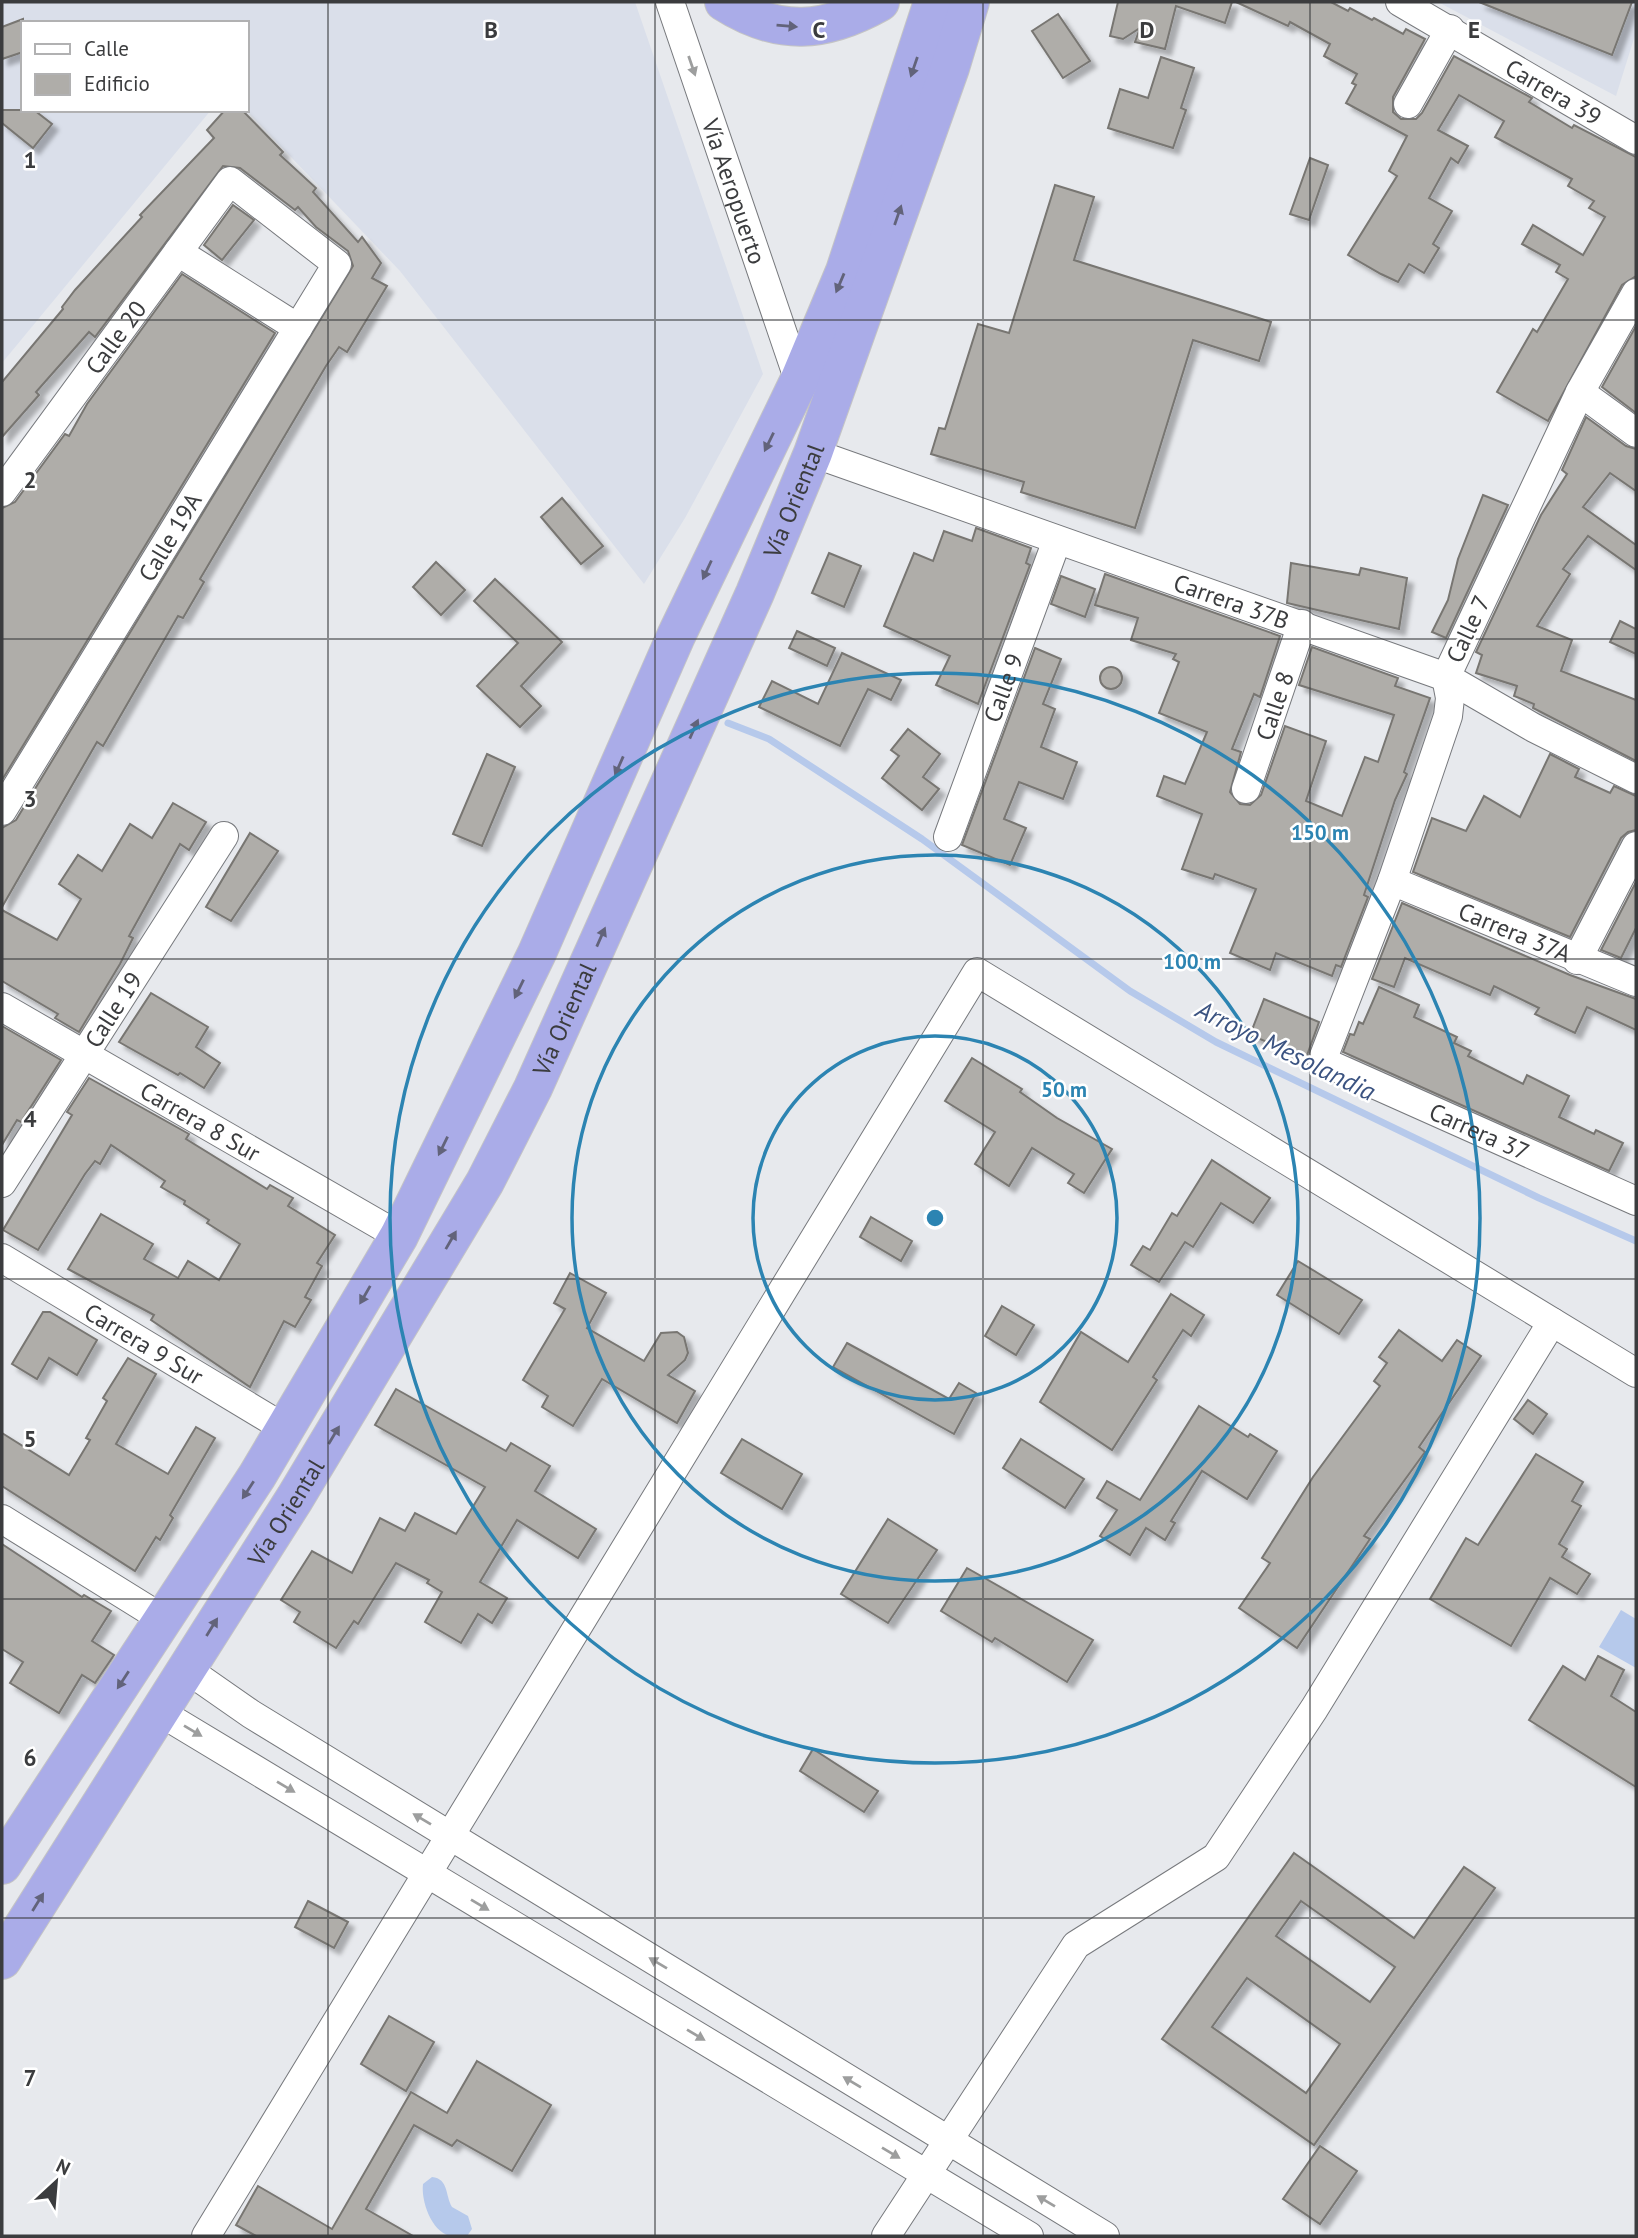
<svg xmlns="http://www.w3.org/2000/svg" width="1638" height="2238" font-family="'PT Sans',sans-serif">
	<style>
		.built { fill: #dadfea }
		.water { fill: #b6c9eb }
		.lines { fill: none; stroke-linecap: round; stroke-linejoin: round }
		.stream { stroke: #b6c9eb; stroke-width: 7 }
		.building { fill: #afada9; stroke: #787672; stroke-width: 2; fill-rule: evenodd; filter: url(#shadow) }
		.minor-casing { stroke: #77797d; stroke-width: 30 }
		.trunk-casing { stroke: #c4c4c5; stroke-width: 40 }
		.minor { stroke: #fff; stroke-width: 28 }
		.trunk { stroke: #aaace8; stroke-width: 38 }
		.oneway { fill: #62637a }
		.oneway2 { fill: #9d9e9e }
		.grid { fill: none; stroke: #3b3c3e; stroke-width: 2; stroke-opacity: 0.55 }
		.ring { fill: none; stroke: #2c84b2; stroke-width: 3.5 }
		.labels { text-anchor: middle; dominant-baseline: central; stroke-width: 5; stroke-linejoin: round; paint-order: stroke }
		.street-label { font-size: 24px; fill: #3b3c3e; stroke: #fff }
		.water-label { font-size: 26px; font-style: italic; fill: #3b5381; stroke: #fff }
		.grid-label { font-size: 23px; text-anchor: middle; font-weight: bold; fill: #3b3c3e; stroke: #fff; stroke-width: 5; stroke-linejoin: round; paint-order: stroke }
		.centre { fill: #2c84b2; stroke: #fff; stroke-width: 3.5 }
		.ring-label { font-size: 21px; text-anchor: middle; font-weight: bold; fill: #2c84b2; stroke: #fff; stroke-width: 5; stroke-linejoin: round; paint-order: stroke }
	</style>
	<defs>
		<filter id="shadow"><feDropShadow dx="6" dy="6" stdDeviation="2" flood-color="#0004"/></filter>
	</defs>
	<rect width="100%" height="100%" fill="#e7e9ed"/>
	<!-- built -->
	<g class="built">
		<path d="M2,2h633l128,372 -78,144 -41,66 -244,-313 -154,-161 1,-87h-224v87h188l-209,253z"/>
		<path d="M1438,2h198v30l-20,64z"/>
	</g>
	<!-- water -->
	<g class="water">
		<path d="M1621,1610l15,9v49l-37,-21z"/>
		<path d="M432,2177c17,2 13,18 20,30l16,9 4,13 -5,7c-5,0 -12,1 -17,0 -19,-5 -29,-35 -27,-52z"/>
	</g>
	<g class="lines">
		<!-- stream -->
		<path class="stream" d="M728,723l41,16 153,100 208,152 86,51 323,156 97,43"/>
	</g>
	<!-- building -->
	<g class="building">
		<path d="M1118,2h114l-7,21 -49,-17 -11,43 -30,-7 5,-14 -17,11 -13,-3z"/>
		<path d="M1236,2h95l17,9 2,-3 22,12 2,-2 29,16 3,-5 19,10 -32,58v15l8,7h15l6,-6 32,-57 78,42 -3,4 43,26 2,-3 62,32v119l-14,9 -74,136 -51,-29 36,-63 4,3 31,-53 -12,-7 4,-7 -38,-21 11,-19 50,30 22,-38 -16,-9 5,-7 -26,-15 4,-7 -77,-42 9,-16 -45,-26 -21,35 30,16 -10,17 -7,-5 -22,40 23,13 -19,33 6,4 -15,25 -15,-9 -11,18 -17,-8 -33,-19 49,-79 -8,-5 18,-35 -61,-33 10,-18 -4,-2 5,-9 -33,-18 6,-12 -40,-22 -2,4z"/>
		<path d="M1479,2h153l-20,53z"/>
		<path d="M1058,14l32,47 -27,17 -31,-47z"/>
		<path d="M23,19v33l-21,7v-32z"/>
		<path d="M1161,57l33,11 -13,40 5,2 -13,38 -65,-20 12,-39 28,9z"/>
		<path d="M2,110h32l18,14 -19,24 -31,-25z"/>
		<path d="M225,110h17l41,42 -3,3 36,33 -3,4 45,50 4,-5 19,26 -9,15 15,8 -40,66 -8,-5 -13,19 -126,213 4,3 -21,36 -5,-2 -75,130 -6,-4 -95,165v-79l14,-8 337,-554 -5,-15 -32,-24 -18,-20 -3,3 -55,-42 -17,-2 -128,171 -6,-5 -53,60 3,3 -37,42v-55l61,-73 -1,-2 13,-17 67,-73 -2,-2 74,-77 -7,-8z"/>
		<path d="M1310,158l18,7 -19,55 -19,-6z"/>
		<path d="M1055,185l39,12 -20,63 197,62 -12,39 -66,-21 -58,188 -114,-36 3,-10 -93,-28 8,-26 6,1 33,-105 31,9z"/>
		<path d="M233,205l21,15 -32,40 -18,-15z"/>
		<path d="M182,274l93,59 -273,447v-272l13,-6 50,-68 4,2 18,-32z"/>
		<path d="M1636,326v87l-34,-26z"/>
		<path d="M1586,417l40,29 10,3v42l-26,-18 -27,34 53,38v25l-48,-34 -25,33 7,5 -33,52 35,14 -11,31 75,29v61l-103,-53 1,-4 -20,-8 3,-10 -41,-13 6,-18 -6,-3 65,-137 26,-41 -5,-4z"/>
		<path d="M1483,495l25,10 -62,133 -14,-6 16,-32 10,-41z"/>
		<path d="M562,498l41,48 -22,18 -40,-47z"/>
		<path d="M976,528l55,20 -5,15 4,2 -52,139 -42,-19 14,-29 -66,-30 30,-73 19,8 11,-30 28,10z"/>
		<path d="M829,553l32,13 -17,41 -32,-14z"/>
		<path d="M436,562l29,28 -24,25 -28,-28z"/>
		<path d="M1291,563l68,12 2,-7 46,10 -8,51 -112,-26z"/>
		<path d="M1105,574l175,62 -20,61 -6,-3 -22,55 9,3 -11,40 10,12 10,1 11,-10 24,-69 41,15 -20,60 36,15 23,-59 13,5 16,-47 -95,-30 13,-38 86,31 -3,8 35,12 -26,74 3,2 -12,26 -31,95 4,2 -27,70 -5,-2 -4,11 -56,-23 -6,17 -40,-17 26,-64 -41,-15 -2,5 -31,-10 20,-55 -45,-18 7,-20 21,8 22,-52 -48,-19 20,-51 -6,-3 3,-5 -45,-14 7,-22 -43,-13z"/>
		<path d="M1061,576l34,13 -10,28 -34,-13z"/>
		<path d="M495,579l67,63 -41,44 20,20 -21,21 -43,-41 41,-43 -44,-42z"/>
		<path d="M1620,621l16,8v25l-26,-12z"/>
		<path d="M797,631l38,17 -8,18 -38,-18z"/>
		<path d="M1035,648l26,11 -18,45 12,5 -14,38 36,15 -14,37 -44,-17 -15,37 22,9 -16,37 -48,-20z"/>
		<path d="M842,653l59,27 -10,20 -23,-11 -28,57 -81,-39 13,-26 46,23z"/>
		<circle cx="1111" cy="678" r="11"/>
		<path d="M908,729l32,25 -17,23 16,12 -17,21 -40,-32 17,-22 -8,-6z"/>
		<path d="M487,754l28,13 -33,79 -29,-12z"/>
		<path d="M1550,754l29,15 -4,8 35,16 4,-7 22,10v34l-8,2 -7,6 -51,99 -157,-65 19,-54 34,13 18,-35 36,21z"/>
		<path d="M173,803l33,19 -17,28 -9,-6 -51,92 4,2 -13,26 -41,68 -24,-14 3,-4 -56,-33v-71l55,30 24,-41 -22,-15 19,-29 24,16 28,-47 22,14z"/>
		<path d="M250,833l28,18 -47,70 -25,-14z"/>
		<path d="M1636,882v46l-15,30 -20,-8z"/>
		<path d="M1402,903l168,72 66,24v31l-49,-23 -12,26 -40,-19 4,-6 -45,-22 -4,9 -85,-37 -11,29 -22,-8z"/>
		<path d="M1379,987l40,18 -5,12 43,20 -3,6 17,8 -3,5 55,28 4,-9 42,21 -10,21 35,17 2,-4 27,13 -14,28 -266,-119 7,-18 4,1 5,-13 4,2z"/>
		<path d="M151,993l57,34 -12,20 24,16 -16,25 -24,-15 -2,2 -59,-33z"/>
		<path d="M1264,999l55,23 -13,36 -56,-23z"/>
		<path d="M2,1026l59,34 -40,62 -4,-2 -15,25z"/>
		<path d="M972,1058l50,31 -2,3 37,26 55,31 -28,44 -16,-10 6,-9 -42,-26 -23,38 -34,-22 20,-32 -50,-31z"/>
		<path d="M89,1078l100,56 -3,5 81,50 3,-4 23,13 -5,8 47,29 -18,28 5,3 -17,31 6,3 -16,27 -11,-6 -34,66 -99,-67 3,-5 -86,-46 33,-55 52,30 -9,15 34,19 10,-17 31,19 21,-36 -33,-21 2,-3 -25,-16 1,-3 -24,-14 4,-6 -54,-36 -11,19 -5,-3 -10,13 -47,76 -35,-20 69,-115 -5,-3z"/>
		<path d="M1212,1160l58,38 -17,25 -32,-20 -28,44 -8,-5 -26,40 -28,-17 12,-19 7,4 22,-37 5,3z"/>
		<path d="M871,1217l41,24 -11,20 -41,-24z"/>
		<path d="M1298,1261l64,39 -23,34 -62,-39z"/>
		<path d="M570,1273l36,20 -19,35 57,33 17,-28 16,-1 7,5 4,16 -3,7 -17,15 27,16 -18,32 -75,-44 -29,47 -31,-19 6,-11 -25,-16 42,-71 -11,-6z"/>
		<path d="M1171,1294l33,21 -13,21 -8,-6 -30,47 4,3 -45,70 -72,-48 41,-70 47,30z"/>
		<path d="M1002,1306l32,19 -18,30 -31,-19z"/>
		<path d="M43,1312h7l47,28 -20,35 -28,-17 -12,21 -25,-15z"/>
		<path d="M1399,1330l43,31 15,-21 24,16 -62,91 6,5 -61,84 6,3 -73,109 -58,-40 31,-45 -8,-5 51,-81 67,-91 -6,-5 13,-18 -8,-6z"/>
		<path d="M847,1343l102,56 10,-16 17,10 -22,41 -121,-67z"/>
		<path d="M128,1358l28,16 -40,70 52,30 28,-47 19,11 -45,77 3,3 -13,22 -4,-3 -21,34 -133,-85v-53l67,42 21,-35 -4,-2 21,-37 -4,-3z"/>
		<path d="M396,1389l110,62 5,-8 39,23 -15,25 61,38 -18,29 -61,-38 -37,62 27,16 -15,25 -14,-9 -17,29 -36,-21 17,-30 -15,-9 2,-3 -33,-17 -38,61 -4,-3 -18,27 -42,-26 6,-10 -19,-12 31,-49 40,22 28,-55 25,13 10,-18 41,21 29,-47 -110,-62z"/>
		<path d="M1528,1400l19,14 -14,20 -19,-15z"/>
		<path d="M1199,1406l49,31 2,-3 27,17 -30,48 -45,-28 -31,50 4,2 -10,17 -19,-12 -16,27 -30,-19 17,-26 -20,-12 10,-17 33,19z"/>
		<path d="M742,1439l60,35 -20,35 -61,-36z"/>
		<path d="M1021,1439l63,40 -19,29 -62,-40z"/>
		<path d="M1536,1454l47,28 -11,19 9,5 -22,38 8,5 -5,8 28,17 -13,20 -27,-16 -39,68 -81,-47 36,-61 12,7z"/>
		<path d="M888,1519l49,31 -49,73 -47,-29z"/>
		<path d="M2,1544l80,53 2,-2 27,16 -19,30 22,14 -19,28 -13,-8 -23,38 -49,-30 13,-21 -21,-13z"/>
		<path d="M967,1568l126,72 -26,42 -72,-44 -3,4 -51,-31z"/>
		<path d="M1598,1656l26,14 -13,26 25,16v75l-107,-67 34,-54 22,14z"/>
		<path d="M813,1749l65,42 -14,21 -64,-41z"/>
		<path d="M1294,1853l120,85 50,-71 31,21 -181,257 -152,-106zM1301,1901l94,66 -25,35 -94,-66zM1247,1978l93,66 -34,49 -94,-66z"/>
		<path d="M308,1901l40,21 -14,26 -39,-21z"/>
		<path d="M389,2016l45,26 -28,49 -45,-27z"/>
		<path d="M477,2061l74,44 -39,66 -55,-31 -5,6 -38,-21 -48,84 47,27h-157l-20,-11 22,-39 74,43 79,-137 36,21z"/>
		<path d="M1320,2146l37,25 -37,53 -37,-25z"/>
	</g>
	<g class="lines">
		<!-- minor casing -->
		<g class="minor-casing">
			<g id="minor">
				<path id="s1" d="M670,2l129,379"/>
				<path id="s2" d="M1400,2l236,138"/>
				<path d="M1408,104l42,-75"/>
				<path d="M178,252l120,76"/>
				<path id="s3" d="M1636,293l-56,99 -134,285 4,21 -2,18 -56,165 -70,180 314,140"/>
				<path d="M1580,392l56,41"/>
				<path id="s4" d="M813,453l633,224 88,51 102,51"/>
				<path id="s5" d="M2,492l228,-311 107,83 -335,547"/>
				<path id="s6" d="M1246,789l56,-165"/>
				<path id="s7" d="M948,837l109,-297"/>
				<path id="s8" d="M1392,881l244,101"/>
				<path d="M1577,960l59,-114"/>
				<path id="s9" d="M2,1007l397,229"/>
				<path id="s10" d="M2,1183l222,-347"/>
				<path id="s11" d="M2,1258l284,171"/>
				<path d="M2,1519l161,100"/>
				<path d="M185,1668l66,46 854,522"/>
				<path d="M158,1711l871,525"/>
				<path d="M206,2236l771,-1264 659,401"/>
				<path d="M886,2236l190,-291 140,-88 98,-148 238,-387"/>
			</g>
		</g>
		<!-- trunk casing -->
		<g class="trunk-casing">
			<g id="trunk">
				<path d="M724,2c55,35 101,31 156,0"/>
				<path d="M2,1865l255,-389 142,-240 138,-283 139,-317 123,-255 46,-110 88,-269"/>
				<path id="s12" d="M2,1960l293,-462 190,-316 48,-94 222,-495 58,-140 137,-385 20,-66"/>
			</g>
		</g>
		<!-- minor -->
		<use href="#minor" class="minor"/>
		<!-- trunk -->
		<use href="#trunk" class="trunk"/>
	</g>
	<!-- one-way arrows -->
	<defs><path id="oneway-solid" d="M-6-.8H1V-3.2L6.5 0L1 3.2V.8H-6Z" transform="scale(1.75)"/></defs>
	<g class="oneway">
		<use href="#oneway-solid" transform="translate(787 26) rotate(5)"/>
		<use href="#oneway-solid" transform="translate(914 67) rotate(109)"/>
		<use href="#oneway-solid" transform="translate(898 215) rotate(-71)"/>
		<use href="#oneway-solid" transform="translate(840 283) rotate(113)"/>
		<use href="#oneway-solid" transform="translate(769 442) rotate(116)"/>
		<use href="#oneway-solid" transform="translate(707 570) rotate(115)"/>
		<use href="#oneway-solid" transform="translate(694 729) rotate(-66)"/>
		<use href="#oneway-solid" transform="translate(619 766) rotate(114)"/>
		<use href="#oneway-solid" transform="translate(601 937) rotate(-66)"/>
		<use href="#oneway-solid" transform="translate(519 989) rotate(116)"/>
		<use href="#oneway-solid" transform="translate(443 1146) rotate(116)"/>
		<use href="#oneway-solid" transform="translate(451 1240) rotate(-60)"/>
		<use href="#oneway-solid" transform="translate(365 1295) rotate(120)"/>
		<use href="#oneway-solid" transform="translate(334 1435) rotate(-59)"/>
		<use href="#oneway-solid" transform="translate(248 1490) rotate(123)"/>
		<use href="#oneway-solid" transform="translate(212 1627) rotate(-58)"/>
		<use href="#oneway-solid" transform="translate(123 1680) rotate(123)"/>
		<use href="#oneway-solid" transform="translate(38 1902) rotate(-58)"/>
	</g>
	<g class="oneway2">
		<use href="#oneway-solid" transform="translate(692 66) rotate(71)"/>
		<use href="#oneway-solid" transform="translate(193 1731) rotate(31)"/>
		<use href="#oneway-solid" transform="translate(286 1787) rotate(31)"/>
		<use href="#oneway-solid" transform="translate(422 1819) rotate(-149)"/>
		<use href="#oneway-solid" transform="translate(480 1905) rotate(31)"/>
		<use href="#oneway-solid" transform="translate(658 1963) rotate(-149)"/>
		<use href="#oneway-solid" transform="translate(696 2035) rotate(31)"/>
		<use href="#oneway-solid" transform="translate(852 2082) rotate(-149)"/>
		<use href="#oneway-solid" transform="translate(891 2153) rotate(31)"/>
		<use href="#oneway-solid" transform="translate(1046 2201) rotate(-149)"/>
	</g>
	<!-- grid -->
	<path class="grid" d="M328,2v2234M655,2v2234M983,2v2234M1310,2v2234M2,320h1634M2,639h1634M2,959h1634M2,1279h1634M2,1599h1634M2,1918h1634"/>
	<!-- distance rings -->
	<g class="ring">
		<circle cx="935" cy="1218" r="182"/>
		<circle cx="935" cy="1218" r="363"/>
		<circle cx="935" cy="1218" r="545"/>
	</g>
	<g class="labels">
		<!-- street labels -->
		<g class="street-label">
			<text stroke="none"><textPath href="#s2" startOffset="178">Carrera 39</textPath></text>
			<text stroke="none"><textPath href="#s1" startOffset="200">Vía Aeropuerto</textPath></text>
			<text stroke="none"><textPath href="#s5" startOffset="192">Calle 20</textPath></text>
			<text stroke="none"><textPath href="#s12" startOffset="1664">Vía Oriental</textPath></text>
			<text transform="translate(170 537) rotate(-59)">Calle 19A</text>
			<text stroke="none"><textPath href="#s4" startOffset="444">Carrera 37B</textPath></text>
			<text transform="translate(1468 629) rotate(-65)">Calle 7</text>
			<text stroke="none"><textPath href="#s7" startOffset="159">Calle 9</textPath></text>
			<text stroke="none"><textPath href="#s6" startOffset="88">Calle 8</textPath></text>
			<text stroke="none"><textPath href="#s8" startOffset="133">Carrera 37A</textPath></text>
			<text stroke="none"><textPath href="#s10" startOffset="206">Calle 19</textPath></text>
			<text stroke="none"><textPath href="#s12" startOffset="1097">Vía Oriental</textPath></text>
			<text stroke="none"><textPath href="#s9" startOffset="229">Carrera 8 Sur</textPath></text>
			<text stroke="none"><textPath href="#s3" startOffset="1008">Carrera 37</textPath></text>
			<text stroke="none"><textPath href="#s11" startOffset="166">Carrera 9 Sur</textPath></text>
			<text stroke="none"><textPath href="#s12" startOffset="530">Vía Oriental</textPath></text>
		</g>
		<!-- water labels -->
		<g class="water-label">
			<text transform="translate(1286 1050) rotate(26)">Arroyo Mesolandia</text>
		</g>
	</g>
	<g class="grid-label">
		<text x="491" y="38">B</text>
		<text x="819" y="38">C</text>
		<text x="1147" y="38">D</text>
		<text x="1474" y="38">E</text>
		<text x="30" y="168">1</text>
		<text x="30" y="488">2</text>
		<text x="30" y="807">3</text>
		<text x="30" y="1127">4</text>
		<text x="30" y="1447">5</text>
		<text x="30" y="1766">6</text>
		<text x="30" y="2086">7</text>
	</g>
	<circle cx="935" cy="1218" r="10" class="centre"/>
	<g class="ring-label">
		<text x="1320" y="840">150 m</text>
		<text x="1192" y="969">100 m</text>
		<text x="1064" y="1097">50 m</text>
	</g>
	<!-- border -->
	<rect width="1638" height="2238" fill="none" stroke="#3b3c3e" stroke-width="7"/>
	<!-- legend -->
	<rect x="21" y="21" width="228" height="91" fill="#ffffff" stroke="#b1b1b2" stroke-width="2"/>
	<rect x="35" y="44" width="35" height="10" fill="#ffffff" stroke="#b1b1b2" stroke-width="2"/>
	<text x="84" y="56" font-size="21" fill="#3b3c3e">Calle</text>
	<rect x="35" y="74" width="35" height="21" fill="#afada9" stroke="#b1b1b2" stroke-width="2"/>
	<text x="84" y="91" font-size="21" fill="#3b3c3e">Edificio</text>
	<!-- north arrow -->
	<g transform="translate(56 2182) rotate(26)" stroke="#ffffff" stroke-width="5" paint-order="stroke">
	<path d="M0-5L12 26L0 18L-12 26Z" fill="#3b3c3e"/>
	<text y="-10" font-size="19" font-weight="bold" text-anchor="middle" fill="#3b3c3e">N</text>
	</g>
</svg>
